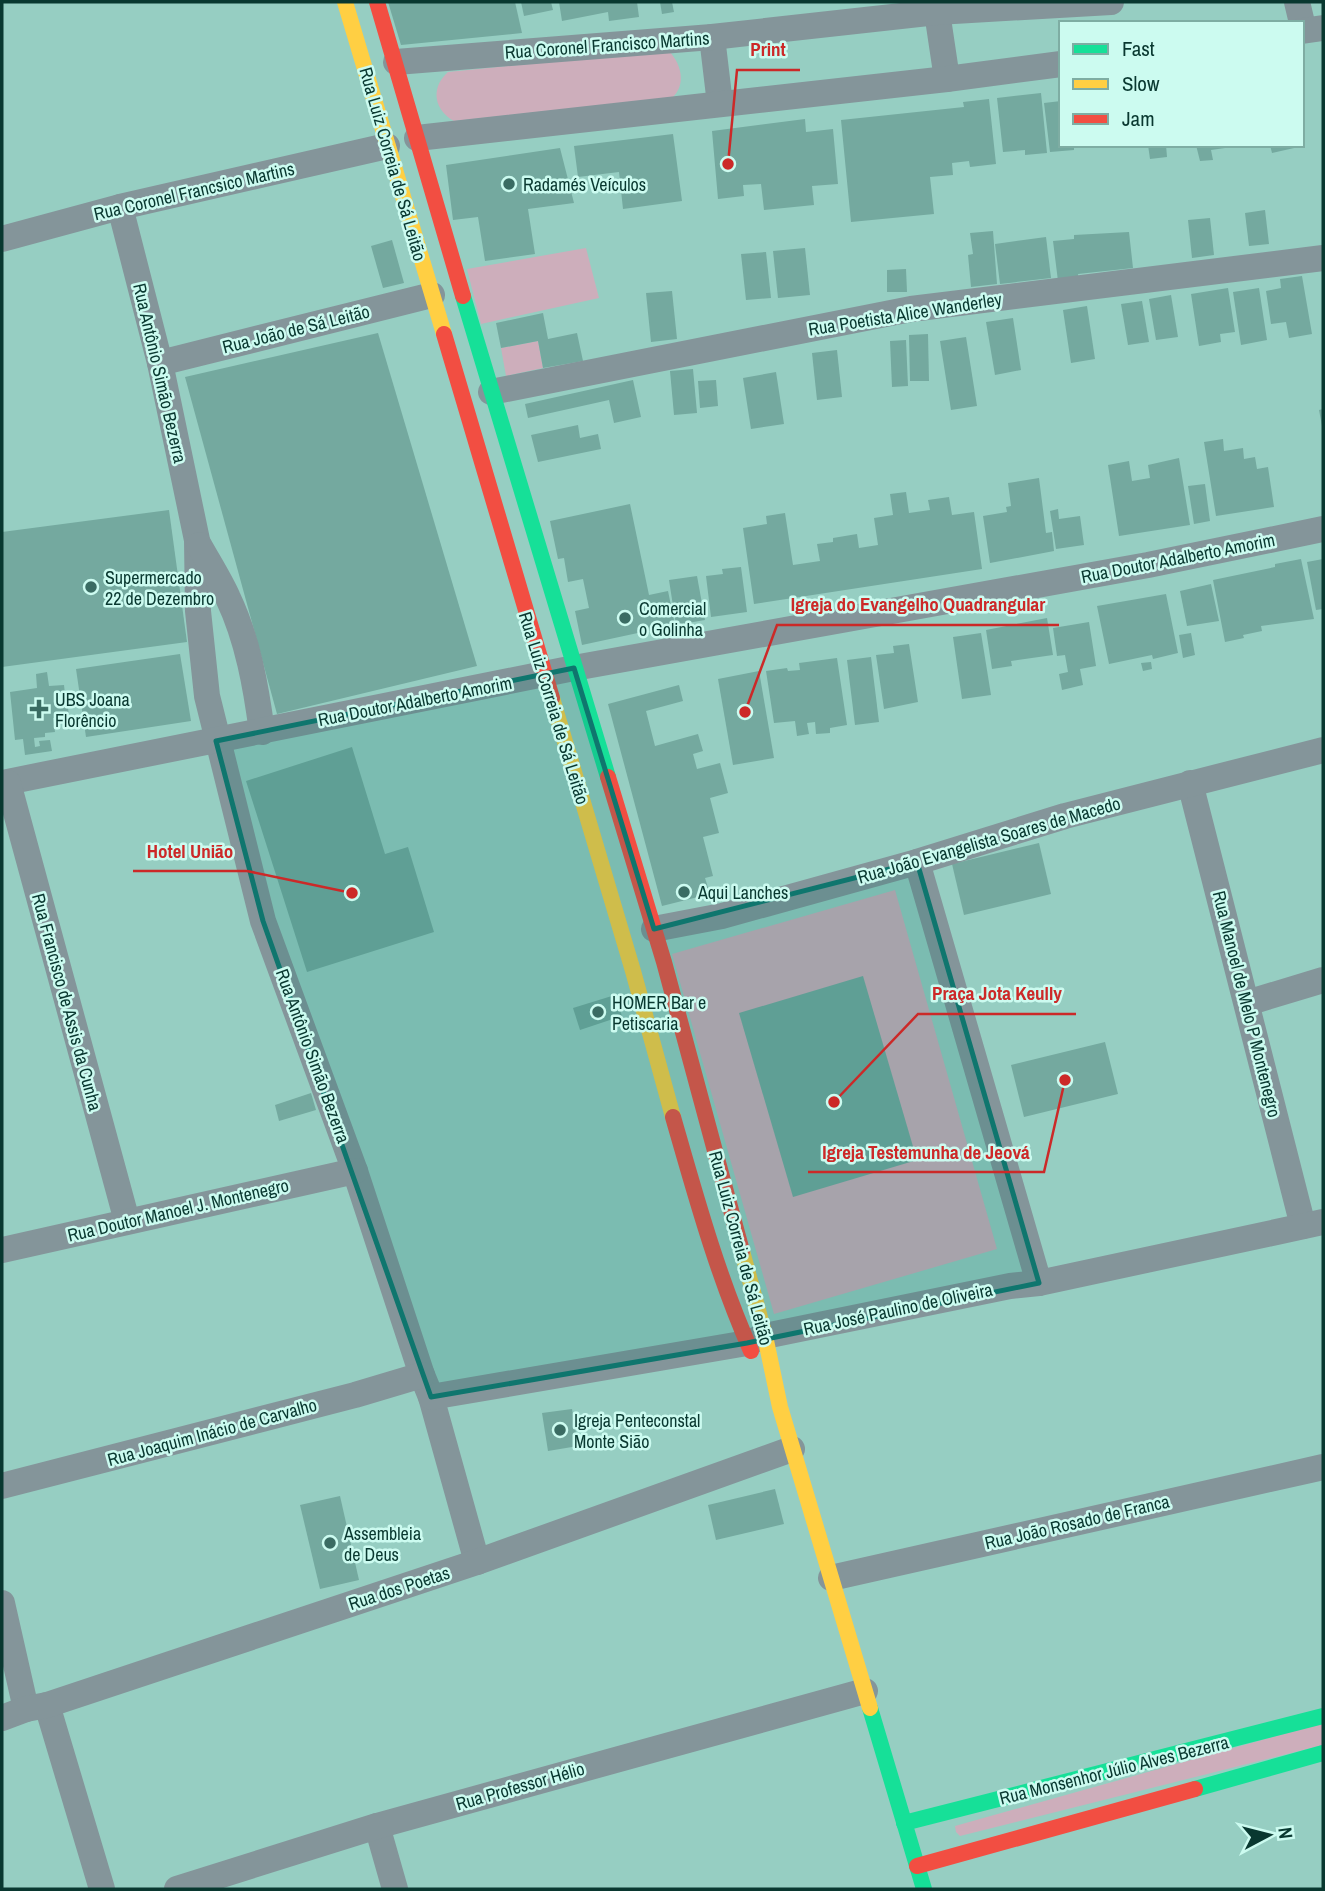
<svg xmlns="http://www.w3.org/2000/svg" width="1325" height="1891" font-family="'Archivo Narrow',sans-serif">
	<style>
		.green { fill: #cdaebb }
		.building { fill: #74a99f }
		.lines { fill: none; stroke-linecap: round; stroke-linejoin: round }
		.street { stroke: #84959a; stroke-width: 26 }
		.fast { stroke: #16e098; stroke-width: 16 }
		.slow { stroke: #ffcf43; stroke-width: 16 }
		.jam { stroke: #f24e42; stroke-width: 16 }
		.marked { fill: #0f766e; fill-opacity: 0.2; stroke: #0f766e; stroke-width: 5; stroke-linejoin: round }
		.poi-dot { fill: #3a6c63; stroke: #ccfbf0; stroke-width: 2.5 }
		.labels { text-anchor: middle; dominant-baseline: central; stroke-width: 5; stroke-linejoin: round; paint-order: stroke }
		.street-label { font-size: 18px; fill: #093830; stroke: #ccfbf0 }
		.poi-label { font-size: 18px; fill: #093830; stroke: #ccfbf0; text-anchor: start }
		.leader { fill: none; stroke: #cc2928; stroke-width: 2.5 }
		.callout-dot { fill: #cc2928; stroke: #ccfbf0; stroke-width: 2.5 }
		.callout-label { font-size: 19px; text-anchor: middle; font-weight: bold; fill: #cc2928; stroke: #ccfbf0; stroke-width: 5; stroke-linejoin: round; paint-order: stroke }
	</style>
	<rect width="100%" height="100%" fill="#96cec2"/>
	<!-- green -->
	<g class="green">
		<path d="M668,50c13,13 19,34 4,48l-218,23c-20,-11 -24,-33 -6,-49z"/>
		<path d="M586,248l13,50 -118,26 -14,-55z"/>
		<path d="M538,341l5,27 -37,8 -5,-28z"/>
		<path d="M895,890l102,359 -223,65 -102,-360z"/>
		<path d="M1323,1723v22l-363,91 -4,-4 -1,-6z"/>
	</g>
	<!-- building -->
	<g class="building">
		<path d="M388,2h127l7,31 -121,12z"/>
		<path d="M521,2h30l2,8 -29,6z"/>
		<path d="M559,2h78l2,15 -30,4 -1,-9 -46,9z"/>
		<path d="M660,2h12l2,10 -12,2z"/>
		<path d="M1041,93l6,60 -22,2v-5l-22,2 -6,-54z"/>
		<path d="M989,99l7,65 -26,3 -1,-6 -17,2 1,12 -23,2 4,37 -83,8 -10,-102 123,-13 -1,-5z"/>
		<path d="M1061,101v44h13v5l-24,2 -6,-49z"/>
		<path d="M805,119l1,13 27,-3 5,55 -26,2 2,19 -50,5 -3,-26 -18,1 1,11 -26,3 -6,-68z"/>
		<path d="M673,134l9,67 -59,8 -4,-37 -41,5 -4,-31z"/>
		<path d="M1148,145h18l1,12 -17,2z"/>
		<path d="M1196,145h36v2l-21,3 2,10 -13,1z"/>
		<path d="M1270,145h33v1l-31,7z"/>
		<path d="M560,148l14,55 -46,6 7,45 -50,7 -7,-44 -25,3 -7,-55z"/>
		<path d="M1265,210l4,34 -20,2 -4,-33z"/>
		<path d="M1210,218l4,37 -22,3 -4,-38z"/>
		<path d="M993,231l4,53 -26,3 -3,-32 5,-1 -3,-21z"/>
		<path d="M1129,232l4,36 -55,6 1,5 -21,2 -5,-40 21,-2v-4z"/>
		<path d="M1046,237l5,41 -51,6 -5,-40z"/>
		<path d="M392,240l12,43 -21,5 -12,-42z"/>
		<path d="M805,248l5,47 -32,3 -5,-47z"/>
		<path d="M766,252l5,46 -25,2 -5,-46z"/>
		<path d="M906,269l1,23h-20v-22z"/>
		<path d="M1302,276l10,58 -23,4 -3,-16 -15,2 -5,-33 15,-3 -1,-9z"/>
		<path d="M1228,288l7,44 -15,2 1,8 -22,4 -8,-52z"/>
		<path d="M1259,288l8,52 -26,5 -8,-53z"/>
		<path d="M672,291l5,48 -26,3 -5,-49z"/>
		<path d="M1171,295l7,42 -22,3 -7,-41z"/>
		<path d="M1142,301l7,41 -21,3 -7,-41z"/>
		<path d="M1087,306l8,53 -24,4 -8,-53z"/>
		<path d="M543,313l5,26 29,-6 6,28 -40,7 -5,-27 -37,7 -5,-25z"/>
		<path d="M1013,318l8,52 -26,5 -9,-53z"/>
		<path d="M378,333l99,333 -200,48 -92,-337z"/>
		<path d="M928,334l1,47h-19l-1,-46z"/>
		<path d="M966,337l11,69 -26,4 -11,-69z"/>
		<path d="M906,340l2,46 -16,1 -2,-46z"/>
		<path d="M837,350l5,47 -25,3 -5,-47z"/>
		<path d="M693,369l4,44 -23,2 -4,-44z"/>
		<path d="M776,372l8,52 -33,5 -8,-51z"/>
		<path d="M633,380l8,37 -27,6 -5,-23 -81,18 -3,-14z"/>
		<path d="M716,380l2,26 -18,2 -2,-27z"/>
		<path d="M1323,409v17h-1l-3,-16z"/>
		<path d="M578,425l2,13 18,-4 3,15 -63,13 -7,-27z"/>
		<path d="M1223,439l1,12 19,-3 1,11 11,-2 2,12 11,-2 6,40 -58,9 -12,-74z"/>
		<path d="M1179,458l11,67 -71,11 -11,-71 21,-4 3,20 18,-3 -2,-13z"/>
		<path d="M1039,478l7,55 6,-1 2,19 -64,12 -7,-47 24,-4 -1,-5 5,-1 -3,-23z"/>
		<path d="M1205,484l5,37 -16,3 -6,-38z"/>
		<path d="M906,492l3,21 21,-3 -2,-10 21,-3 3,18 22,-3 8,57 -228,35 -11,-76 24,-4 -1,-8 19,-3 8,52 27,-4 -3,-17 16,-2v-4l24,-4 2,14 19,-3 -4,-27 19,-3 -3,-21z"/>
		<path d="M630,504l19,91 19,-4 7,34 -93,20 -7,-34 14,-3 -6,-29 -15,3 -4,-24 -6,1 -8,-38z"/>
		<path d="M1058,509l1,10 21,-3 4,29 -28,4 -6,-38z"/>
		<path d="M169,510l18,132 -185,25v-135z"/>
		<path d="M1301,559l13,60 -53,7 1,5 -19,4 1,3 -19,4 -12,-62 62,-13v-3z"/>
		<path d="M1323,559v50l-7,1 -9,-48z"/>
		<path d="M741,567l6,45 -36,5 -5,-41 17,-2 -1,-5z"/>
		<path d="M697,576l8,44 -29,5 -7,-45z"/>
		<path d="M1211,584l8,37 -32,5 -7,-35z"/>
		<path d="M1166,594l12,59 -25,6 -1,-4 -43,9 -12,-58z"/>
		<path d="M1047,618l6,37 -42,6 1,5 -20,3 -6,-39z"/>
		<path d="M1089,622l7,44 -16,3 3,16 -21,5 -3,-16 9,-2 -3,-17 -8,1 -4,-28z"/>
		<path d="M981,633l10,62 -29,4 -9,-62z"/>
		<path d="M1191,633l4,22 -12,3 -4,-23z"/>
		<path d="M909,644l9,58 -34,7 -8,-54 18,-2 -1,-7z"/>
		<path d="M180,654l11,67 -105,16 -10,-68z"/>
		<path d="M871,657l8,65 -24,3 -8,-65z"/>
		<path d="M837,658l10,67 -17,3v5l-14,1 -1,-12 -8,1 2,11 -12,2 -2,-15 -21,2 -8,-52 21,-3 1,3 12,-1 -1,-7z"/>
		<path d="M1151,662l1,7 -9,2 -2,-8z"/>
		<path d="M759,671l15,87 -41,7 -15,-86z"/>
		<path d="M47,672l2,14 15,-1 1,9 -7,1v6l9,-1 2,16 -16,2 2,14 -10,1v4l-11,1 1,9 5,-1 -1,-5 11,-1 2,11 -27,4 -2,-16 -8,1 -5,-48 27,-4 -1,-14z"/>
		<path d="M679,685l4,16 -37,10 9,35 43,-12 5,17 -10,3 4,15 23,-6 8,30 -18,5 9,35 -16,4 10,39 -8,2 5,16 -48,12 -54,-202z"/>
		<path d="M352,747l33,107 23,-7 26,85 -127,40 -61,-191z"/>
		<path d="M1039,843l12,51 -87,21 -12,-51z"/>
		<path d="M863,976l54,184 -124,37 -54,-184z"/>
		<path d="M615,995l7,21 -42,14 -7,-22z"/>
		<path d="M1105,1042l13,52 -94,23 -13,-52z"/>
		<path d="M311,1093l5,17 -37,11 -4,-16z"/>
		<path d="M572,1409l6,37 -30,5 -6,-38z"/>
		<path d="M775,1489l9,35 -68,16 -8,-35z"/>
		<path d="M340,1496l19,84 -39,9 -20,-84z"/>
	</g>
	<g class="lines">
		<!-- street -->
		<g class="street">
			<path d="M1297,2l5,21"/>
			<path d="M937,12l10,67"/>
			<path d="M1302,31l21,-3"/>
			<path d="M712,37l8,67"/>
			<path d="M396,62l316,-25 225,-25 174,-10"/>
			<path d="M417,138l530,-59 114,-15"/>
			<path d="M120,207l40,156 37,177 1,71 9,85 56,225 92,250 67,204 9,22 46,165"/>
			<path d="M2,239l118,-32 267,-61"/>
			<path d="M160,363l272,-68"/>
			<path d="M491,392l420,-83 412,-51"/>
			<path d="M199,545c10,18 21,35 29,53 20,42 28,89 34,134"/>
			<path d="M2,783l572,-115 574,-103 175,-36"/>
			<path d="M8,783l119,438"/>
			<path d="M1190,783l113,443"/>
			<path d="M917,862l122,421"/>
			<path d="M654,929l68,-13 195,-54 148,-46 258,-66"/>
			<path d="M1247,1003l76,-23"/>
			<path d="M2,1250l353,-79"/>
			<path d="M431,1397l316,-54 18,-7 245,-50 29,-3 284,-61"/>
			<path d="M2,1486l353,-91 67,-20"/>
			<path d="M831,1578l492,-111"/>
			<path d="M2,1603l24,106"/>
			<path d="M47,1705l55,184"/>
			<path d="M2,1718l24,-9 21,-4 430,-143 315,-113"/>
			<path d="M377,1826l18,63"/>
			<path d="M177,1889l200,-63 488,-135"/>
		</g>
		<!-- fast -->
		<g class="fast">
			<path d="M463,296l145,481"/>
			<path d="M870,1708l54,181"/>
			<path d="M1195,1789l128,-36"/>
			<path d="M904,1823l419,-107"/>
		</g>
		<!-- slow -->
		<g class="slow">
			<path d="M345,2l99,332"/>
			<path d="M552,698l81,273 40,146"/>
			<path d="M742,1251l23,85 15,71 90,301"/>
		</g>
		<!-- jam -->
		<g class="jam">
			<path d="M377,2l86,294"/>
			<path d="M444,334l108,364"/>
			<path d="M608,777l56,185 78,289"/>
			<path d="M673,1117c23,80 44,157 78,234"/>
			<path d="M917,1866l278,-77"/>
		</g>
	</g>
	<!-- marked area -->
	<path class="marked" d="M574,668l80,261 263,-67 122,421 -292,60 -316,54 -168,-476 -47,-180z"/>
	<!-- markers -->
	<g class="poi-dot">
		<circle cx="509" cy="184" r="7"/>
		<circle cx="91" cy="587" r="7"/>
		<circle cx="625" cy="618" r="7"/>
		<path d="M35.5 698.5h7v7h7v7h-7v7h-7v-7h-7v-7h7z"/>
		<circle cx="684" cy="892" r="7"/>
		<circle cx="598" cy="1012" r="7"/>
		<circle cx="560" cy="1430" r="7"/>
		<circle cx="330" cy="1543" r="7"/>
	</g>
	<g class="labels">
		<!-- street labels -->
		<g class="street-label">
			<text transform="translate(607 45) rotate(-4)">Rua Coronel Francisco Martins</text>
			<text transform="translate(393 164) rotate(74)">Rua Luiz Correia de Sá Leitão</text>
			<text transform="translate(194 191) rotate(-13)">Rua Coronel Francsico Martins</text>
			<text transform="translate(905 314) rotate(-9)">Rua Poetista Alice Wanderley</text>
			<text transform="translate(296 329) rotate(-14)">Rua João de Sá Leitão</text>
			<text transform="translate(160 373) rotate(77)">Rua Antônio Simão Bezerra</text>
			<text transform="translate(1178 558) rotate(-11)">Rua Doutor Adalberto Amorim</text>
			<text transform="translate(415 701) rotate(-11)">Rua Doutor Adalberto Amorim</text>
			<text transform="translate(554 708) rotate(73)">Rua Luiz Correia de Sá Leitão</text>
			<text transform="translate(989 840) rotate(-16)">Rua João Evangelista Soares de Macedo</text>
			<text transform="translate(67 1002) rotate(75)">Rua Francisco de Assis da Cunha</text>
			<text transform="translate(1247 1004) rotate(76)">Rua Manoel de Melo P Montenegro</text>
			<text transform="translate(313 1056) rotate(70)">Rua Antônio Simão Bezerra</text>
			<text transform="translate(178 1210) rotate(-13)">Rua Doutor Manoel J. Montenegro</text>
			<text transform="translate(741 1248) rotate(75)">Rua Luiz Correia de Sá Leitão</text>
			<text transform="translate(898 1309) rotate(-12)">Rua José Paulino de Oliveira</text>
			<text transform="translate(212 1432) rotate(-15)">Rua Joaquim Inácio de Carvalho</text>
			<text transform="translate(1077 1522) rotate(-13)">Rua João Rosado de Franca</text>
			<text transform="translate(399 1588) rotate(-18)">Rua dos Poetas</text>
			<text transform="translate(1114 1770) rotate(-14)">Rua Monsenhor Júlio Alves Bezerra</text>
			<text transform="translate(520 1786) rotate(-16)">Rua Professor Hélio</text>
		</g>
		<!-- poi labels -->
		<g class="poi-label">
			<text x="523" y="184">Radamés Veículos</text>
			<text x="105" y="577">Supermercado<tspan x="105" dy="21">22 de Dezembro</tspan></text>
			<text x="639" y="608">Comercial<tspan x="639" dy="21">o Golinha</tspan></text>
			<text x="55" y="699">UBS Joana<tspan x="55" dy="21">Florêncio</tspan></text>
			<text x="698" y="892">Aqui Lanches</text>
			<text x="612" y="1002">HOMER Bar e<tspan x="612" dy="21">Petiscaria</tspan></text>
			<text x="574" y="1420">Igreja Penteconstal<tspan x="574" dy="21">Monte Sião</tspan></text>
			<text x="344" y="1533">Assembleia<tspan x="344" dy="21">de Deus</tspan></text>
		</g>
	</g>
	<!-- callouts -->
	<path class="leader" d="M728 164L737 70H800M745 712L777 625H1059M352 893L247 871H133M834 1102L918 1014H1076M1065 1080L1044 1172H808"/>
	<g class="callout-dot">
		<circle cx="728" cy="164" r="7"/>
		<circle cx="745" cy="712" r="7"/>
		<circle cx="352" cy="893" r="7"/>
		<circle cx="834" cy="1102" r="7"/>
		<circle cx="1065" cy="1080" r="7"/>
	</g>
	<g class="callout-label">
		<text x="768" y="56">Print</text>
		<text x="918" y="611">Igreja do Evangelho Quadrangular</text>
		<text x="190" y="858">Hotel União</text>
		<text x="997" y="1000">Praça Jota Keully</text>
		<text x="926" y="1159">Igreja Testemunha de Jeová</text>
	</g>
	<!-- border -->
	<rect width="1325" height="1891" fill="none" stroke="#093830" stroke-width="7"/>
	<!-- legend -->
	<rect x="1059" y="21" width="245" height="126" fill="#ccfbf0" stroke="#7eada3" stroke-width="2"/>
	<rect x="1073" y="44" width="35" height="10" fill="#16e098" stroke="#7eada3" stroke-width="2"/>
	<text x="1122" y="56" font-size="21" fill="#093830">Fast</text>
	<rect x="1073" y="79" width="35" height="10" fill="#ffcf43" stroke="#7eada3" stroke-width="2"/>
	<text x="1122" y="91" font-size="21" fill="#093830">Slow</text>
	<rect x="1073" y="114" width="35" height="10" fill="#f24e42" stroke="#7eada3" stroke-width="2"/>
	<text x="1122" y="126" font-size="21" fill="#093830">Jam</text>
	<!-- north arrow -->
	<g transform="translate(1269 1835) rotate(83)" stroke="#ccfbf0" stroke-width="5" paint-order="stroke">
	<path d="M0-5L12 26L0 18L-12 26Z" fill="#093830"/>
	<text y="-10" font-size="19" font-weight="bold" text-anchor="middle" fill="#093830">N</text>
	</g>
</svg>
